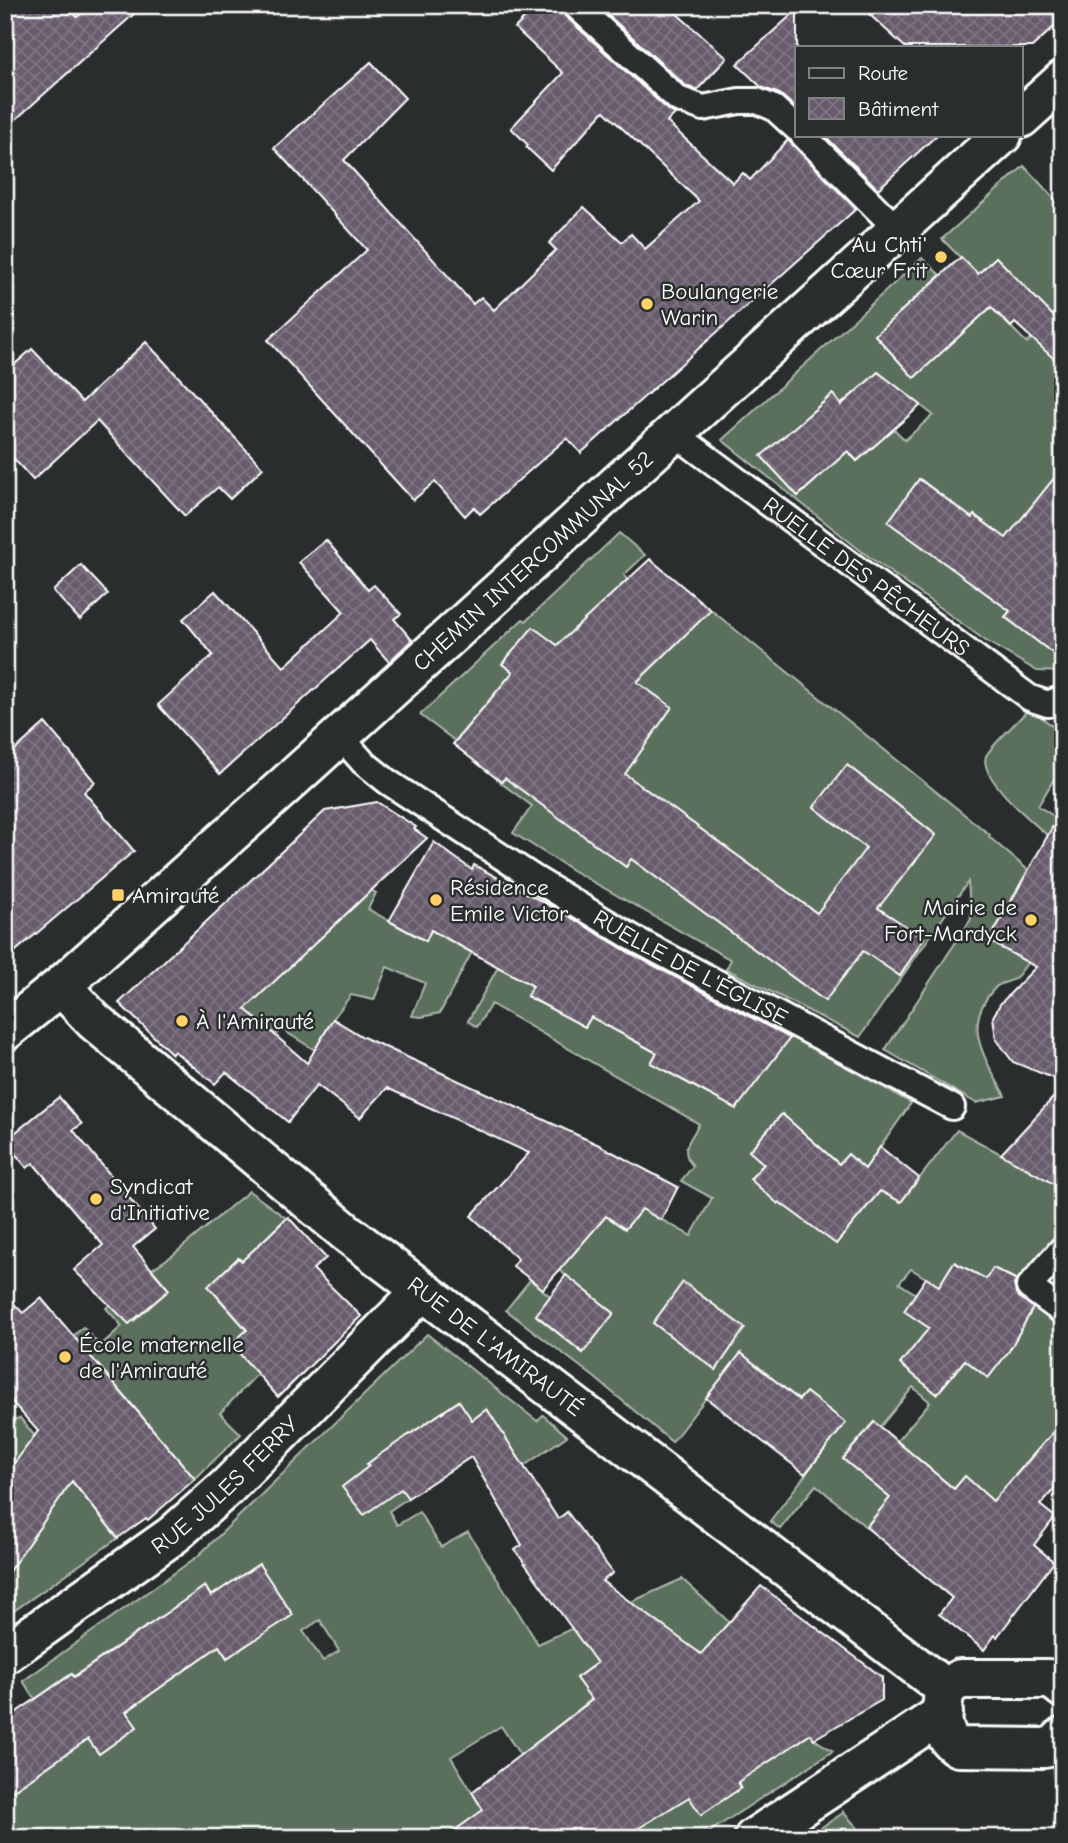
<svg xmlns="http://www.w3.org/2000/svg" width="1068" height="1843" font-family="'Comic Neue',sans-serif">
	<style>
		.garden { fill: #5a705b; stroke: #acb8ad; stroke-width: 2; fill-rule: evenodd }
		.building { fill: url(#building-cross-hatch); stroke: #fff; stroke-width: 2 }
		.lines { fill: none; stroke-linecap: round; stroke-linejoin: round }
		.service-casing { stroke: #fff; stroke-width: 30 }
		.minor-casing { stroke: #fff; stroke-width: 44 }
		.secondary-casing { stroke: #fff; stroke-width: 44 }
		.service { stroke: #2a2d2e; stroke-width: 24 }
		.minor { stroke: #2a2d2e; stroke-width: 38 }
		.secondary { stroke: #2a2d2e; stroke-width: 38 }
		.poi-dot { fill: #ffd166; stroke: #2a2d2e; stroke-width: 2.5 }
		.labels { text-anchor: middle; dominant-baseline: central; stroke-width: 5; stroke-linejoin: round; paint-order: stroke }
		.poi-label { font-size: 23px; fill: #fff; stroke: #2a2d2e; text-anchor: start }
		.street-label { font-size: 23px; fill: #fff; stroke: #2a2d2e }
	</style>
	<defs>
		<pattern id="building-cross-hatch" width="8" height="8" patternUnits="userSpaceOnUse" patternTransform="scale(1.75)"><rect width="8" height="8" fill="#675c6c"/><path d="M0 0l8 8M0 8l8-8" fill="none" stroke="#7e7482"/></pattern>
	</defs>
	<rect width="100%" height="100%" fill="#2a2d2e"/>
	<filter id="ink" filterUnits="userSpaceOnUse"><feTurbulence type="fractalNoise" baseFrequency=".0143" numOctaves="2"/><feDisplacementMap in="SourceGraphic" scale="14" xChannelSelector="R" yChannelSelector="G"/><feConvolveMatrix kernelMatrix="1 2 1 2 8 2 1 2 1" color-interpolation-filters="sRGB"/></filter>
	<g filter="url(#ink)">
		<!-- garden -->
		<g class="garden">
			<path d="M1024,166l39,42v259l-23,29 23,18 -20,52 -68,-51 -3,3 -52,-39 -31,42 121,90 -5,6 45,34 13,-16v37l-26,-1 -51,-30 -121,-87 -143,-114 200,-182 18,17 -65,60 39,42 77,-70 36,36 9,-9 -94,-95zM878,372l55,43 -28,25 -11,-11 -37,32 -20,-22 -4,26 -35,31 -36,-40 70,-62 9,10z"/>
			<path d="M619,533l26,22 -21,20 3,5 -69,66 -25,-18 -30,36 10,8 -58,69 -35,-26 103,-96 3,2z"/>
			<path d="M711,610l279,225 -1,2 39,33 -39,70 39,22c-4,5 -9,14 -14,17 -6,4 -14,3 -19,9 -35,37 -10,70 10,108l-29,7 -91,-53 86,-131 -3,-37 -108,155 -134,-68 5,-9 -159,-90 -59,-37 19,-27 -31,-23 59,-73 102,11 10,-14 -32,-22 -24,-23 48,-7z"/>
			<path d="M1026,712l13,3 18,15 6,-6v40l-25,42 25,16v27c-17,-16 -86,-69 -77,-93 4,-9 32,-35 40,-44z"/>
			<path d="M354,881l22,12 -8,16 57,32 6,-11 41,22 -32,61 -19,4 -9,-1 13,-33 -38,-16 -13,33 -23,-5 -18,24 -18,31 -34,-21 -5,6 -10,-8 -10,12 -25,-22z"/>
			<path d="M498,967l35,18 -6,11 58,31 6,-10 65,36 -5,10 57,31 5,-11 30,17 48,-64 120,67 -46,66 -26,-5 -57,-50 -33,37 15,13 -13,15 27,24 14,-15 44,56 44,-53 21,11 56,-72 106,58v56l-40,39 -29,-15 -8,11 -32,-17 -15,24 -28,-17 -12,14 17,11 99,46 19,-34 29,21v124l-3,3 -16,-12 -57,66 15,13 -60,69 -28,-24 51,-89 -11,12 -57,-48 33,-39 -17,-15 -33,40 -6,-5 -31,36 47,40 -24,29 -50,-42 -36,44 -10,-8 75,-98 -39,-31 -7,8 -58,-47 -69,89 -78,-65 -88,-67 24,-30 20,16 -14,20 47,37 31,-40 -55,-43 47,-54 19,13 15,-17 -40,-26 91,50 21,-38 -31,-17 12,-15c-15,-17 -2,-26 6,-42l-208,-120 -14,23 -9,-6z"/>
			<path d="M249,1191l37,27 -44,43 -4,-3 -27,26 8,15 28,31 -16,14 79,21 -24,25 -23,-22 -43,45 21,21 -46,45 -122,-143 10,-9 17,19 22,-20 -16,-18 9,-8 19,21 35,-31 -17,-21 21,-14z"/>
			<path d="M427,1334l110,87 6,-6 24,21 -43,30 -52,-46 -13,-19 -92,63 18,27 12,-8 11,15 -19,13 8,14 22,-13 22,35 27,-15 70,112 144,-65 48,44 9,12 -79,60 -39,-50 -45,33 16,21 -56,44 263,-29 15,25 19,12 -133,87h-92l-74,-62 -33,-50 -50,31 32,53 -11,28h-467v-42l83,-57 48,-12 -10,-15 56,-40 -34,-47 -75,52 -2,-3 -36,25 -12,-18 175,-125zM320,1620l19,31 -16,10 -20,-30z"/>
			<path d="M20,1418l98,120 -113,79v-195z"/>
			<path d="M843,1812l24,26h-62l38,-25z"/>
		</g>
		<!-- building -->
		<g class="building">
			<path d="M5,5h62l10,12 15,-12h52l-139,124z"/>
			<path d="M537,5h24l4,11 103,94 7,4 -8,8 66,61 10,-10 7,7 38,-40 68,69 -275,244 -14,-15 -87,76 -6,-7 -9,9 -30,-34 -22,18 -145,-160 99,-90 -93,-102 97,-86 34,36 -61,62 129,144 8,-7 13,13 62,-60 -7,-7 35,-36 38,35 9,-8 14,15 54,-48 -95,-90 -53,59 -25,-23 2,-2 -17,-17 52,-55 -48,-45z"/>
			<path d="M597,5h70l60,53 -30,32 -11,-4z"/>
			<path d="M859,5h204v14l-31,28h-127z"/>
			<path d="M797,10v99l-17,-15 -19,-7 -24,-23z"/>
			<path d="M824,135h113l-59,54z"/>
			<path d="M961,257l17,17 18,-17 67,69v41l-48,-44 -4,4 -20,-20 -77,71 -39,-43z"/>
			<path d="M146,342l117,126 -33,31 -12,-12 -33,29 -88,-95 -64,59 -28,-31v-76l27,-24 50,53z"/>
			<path d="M878,372l43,33 -64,56 -9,-10 -50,45 -37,-40 72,-62 8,11z"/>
			<path d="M1063,467v194l-58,-44 5,-6 -122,-89 31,-43 53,39 2,-3 32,23z"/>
			<path d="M326,540l42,50 6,-5 27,29 -7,5 18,21 -23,22 -19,-22 -150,134 -62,-69 55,-50 -30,-36 32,-28 69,76 60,-55 -45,-50z"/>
			<path d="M650,559l61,51 -74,72 35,25 -47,67 192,139 49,-65 -52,-41 33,-42 89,70 -58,73 46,30 -24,38 -37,-25 -38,50 -194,-142 -5,8 -121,-89 -4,4 -48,-38 60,-72 -11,-8 31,-37 24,18z"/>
			<path d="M81,565l27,29 -28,26 -27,-29z"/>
			<path d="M45,723l50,59 -11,10 50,59 -129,109v-201z"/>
			<path d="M377,802l39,25 -2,2 13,9 -182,171 62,54 26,-44 30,18 236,108 79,42 -17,33 -19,-11 -17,20 -19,-13 -63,73 -30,-23 5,-7 -47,-43 58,-63 -142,-65 -27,30 -43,-33 -29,37 -62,-50 -11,12 -41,-33 -2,3 -53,-51 206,-192z"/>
			<path d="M1063,808v274l-50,-20 -17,-23 -3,-22 7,-13 36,-37 -47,-26z"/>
			<path d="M434,842l38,28 2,-5 86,46 68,41 162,86 -54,71 -85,-46 6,-10 -66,-36 -6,10 -58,-31 6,-10 -64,-35 -38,-21 -5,11 -37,-20z"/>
			<path d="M1063,1087v102l-62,-35z"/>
			<path d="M59,1097l23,27 -9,6 82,99 -22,18 36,43 -40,34 -55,-54 29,-25 -70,-82 -6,5 -22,-27z"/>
			<path d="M782,1114l57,50 9,-10 17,15 15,-22 39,31 -18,24 -21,-11 -44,53 -57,-42 -1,2 -28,-25 14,-15 -15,-13z"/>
			<path d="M288,1217l38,41 -13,11 48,47 -83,81 -47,-53 16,-14 -39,-44 30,-28 4,3z"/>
			<path d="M954,1262l32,17 7,-11 24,12 -3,5 2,8 17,15 -24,43 -21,27 -23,-18 -28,34 -37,-30 29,-36 -25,-17 22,-33 13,8z"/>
			<path d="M566,1275l48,38 -31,40 -47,-38z"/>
			<path d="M683,1282l62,46 -29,42 -63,-47z"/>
			<path d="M5,1295l18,18 18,-15 154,181 -47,41 -2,-2 -28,20 -46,-57 -67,96v-101l33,-45 -33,-37z"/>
			<path d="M741,1353l58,47 7,-8 40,31 -41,51 -99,-76z"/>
			<path d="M459,1401l13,19 15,-11 71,110 9,-7 46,61 -11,8 99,73 60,-68 121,91v23l-68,39 -3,-5 -73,48 3,6 -40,27 -12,-18 -66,41h-179l39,-28 -11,-18 120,-92 -16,-22 21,-15 -82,-113 7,-5 -51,-88 -63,41 -7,-9 -37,26 -22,-28 27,-21 -2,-2 12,-9z"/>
			<path d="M1063,1421v58l-23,26 15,12 -21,28 20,17 -57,75 -2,-2 -11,15 -45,-36 13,-16 -86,-71 24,-29 -47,-39 31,-37 80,67 11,-13 28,25z"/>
			<path d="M259,1564l34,51 -66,43 -8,-12 -93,66 11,15 -38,27 -11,-15 -83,57v-76l67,-46 2,3 131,-91 6,10z"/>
		</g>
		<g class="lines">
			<!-- service casing -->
			<g class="service-casing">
				<g id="service">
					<path d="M575,5l103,94 25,9 36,-7h18l17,7 23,21"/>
					<path d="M803,135l95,95"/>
					<path id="s1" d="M674,433l356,265 18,6 15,-6"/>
					<path id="s2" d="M340,736l23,26 25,20 146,96 101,61 317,168"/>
					<path d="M1063,1248l-34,39 34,25"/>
				</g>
			</g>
			<!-- minor casing -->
			<g class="minor-casing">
				<g id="minor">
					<path id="s3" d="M61,986l33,35 253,212 599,456"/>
					<path id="s4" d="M5,1654l168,-119 54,-48 195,-196"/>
					<path d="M1063,1688l-10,-8 -5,-1h-88l-13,8c-7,17 -9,49 11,60l86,1 10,-2 9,-9"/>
					<path d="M754,1838l189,-125"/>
				</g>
			</g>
			<!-- secondary casing -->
			<g class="secondary-casing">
				<g id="secondary">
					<path d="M1021,118l42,-38"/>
					<path id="s5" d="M5,1031l56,-45 219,-196 722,-655"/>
				</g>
			</g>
			<!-- service -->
			<use href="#service" class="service"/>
			<!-- minor -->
			<use href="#minor" class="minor"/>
			<!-- secondary -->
			<use href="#secondary" class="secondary"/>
		</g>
	</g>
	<!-- markers -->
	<g class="poi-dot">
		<circle cx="941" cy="257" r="7"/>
		<circle cx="647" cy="304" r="7"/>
		<rect x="111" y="888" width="14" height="14" rx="3.5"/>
		<circle cx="436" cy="900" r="7"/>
		<circle cx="1031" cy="920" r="7"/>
		<circle cx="182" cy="1021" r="7"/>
		<circle cx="96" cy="1199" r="7"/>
		<circle cx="65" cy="1357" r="7"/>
	</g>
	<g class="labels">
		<!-- poi labels -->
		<g class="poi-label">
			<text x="927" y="244" text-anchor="end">Au Chti'<tspan x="927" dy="26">Cœur Frit</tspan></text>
			<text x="661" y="291">Boulangerie<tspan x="661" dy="26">Warin</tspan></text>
			<text x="450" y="887">Résidence<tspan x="450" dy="26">Emile Victor</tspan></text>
			<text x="132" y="895">Amirauté</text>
			<text x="1017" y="907" text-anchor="end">Mairie de<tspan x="1017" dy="26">Fort-Mardyck</tspan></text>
			<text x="196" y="1021">À l'Amirauté</text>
			<text x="110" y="1186">Syndicat<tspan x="110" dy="26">d'Initiative</tspan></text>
			<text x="79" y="1344">École maternelle<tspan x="79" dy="26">de l'Amirauté</tspan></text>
		</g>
		<!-- street labels -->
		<g class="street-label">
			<text stroke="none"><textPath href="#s5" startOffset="707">CHEMIN INTERCOMMUNAL 52</textPath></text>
			<text stroke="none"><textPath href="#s1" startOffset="240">RUELLE DES PÊCHEURS</textPath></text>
			<text stroke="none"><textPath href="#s2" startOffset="422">RUELLE DE L'ÉGLISE</textPath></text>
			<text stroke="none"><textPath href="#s3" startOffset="565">RUE DE L'AMIRAUTÉ</textPath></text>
			<text stroke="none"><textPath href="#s4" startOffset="278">RUE JULES FERRY</textPath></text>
		</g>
	</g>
	<!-- margin -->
	<rect width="1068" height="1843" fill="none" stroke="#2a2d2e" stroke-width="28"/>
	<rect x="14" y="14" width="1040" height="1815" fill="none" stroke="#fff" stroke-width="2.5" filter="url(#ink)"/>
	<!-- legend -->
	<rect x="795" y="46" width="228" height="91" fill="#2a2d2e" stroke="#7f8182" stroke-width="2"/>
	<rect x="809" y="68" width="35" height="10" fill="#2a2d2e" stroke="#7f8182" stroke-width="2"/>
	<text x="858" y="80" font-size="21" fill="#ffffff">Route</text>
	<rect x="809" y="98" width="35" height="21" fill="url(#building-cross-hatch)" stroke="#7f8182" stroke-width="2"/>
	<text x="858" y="116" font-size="21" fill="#ffffff">Bâtiment</text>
</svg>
